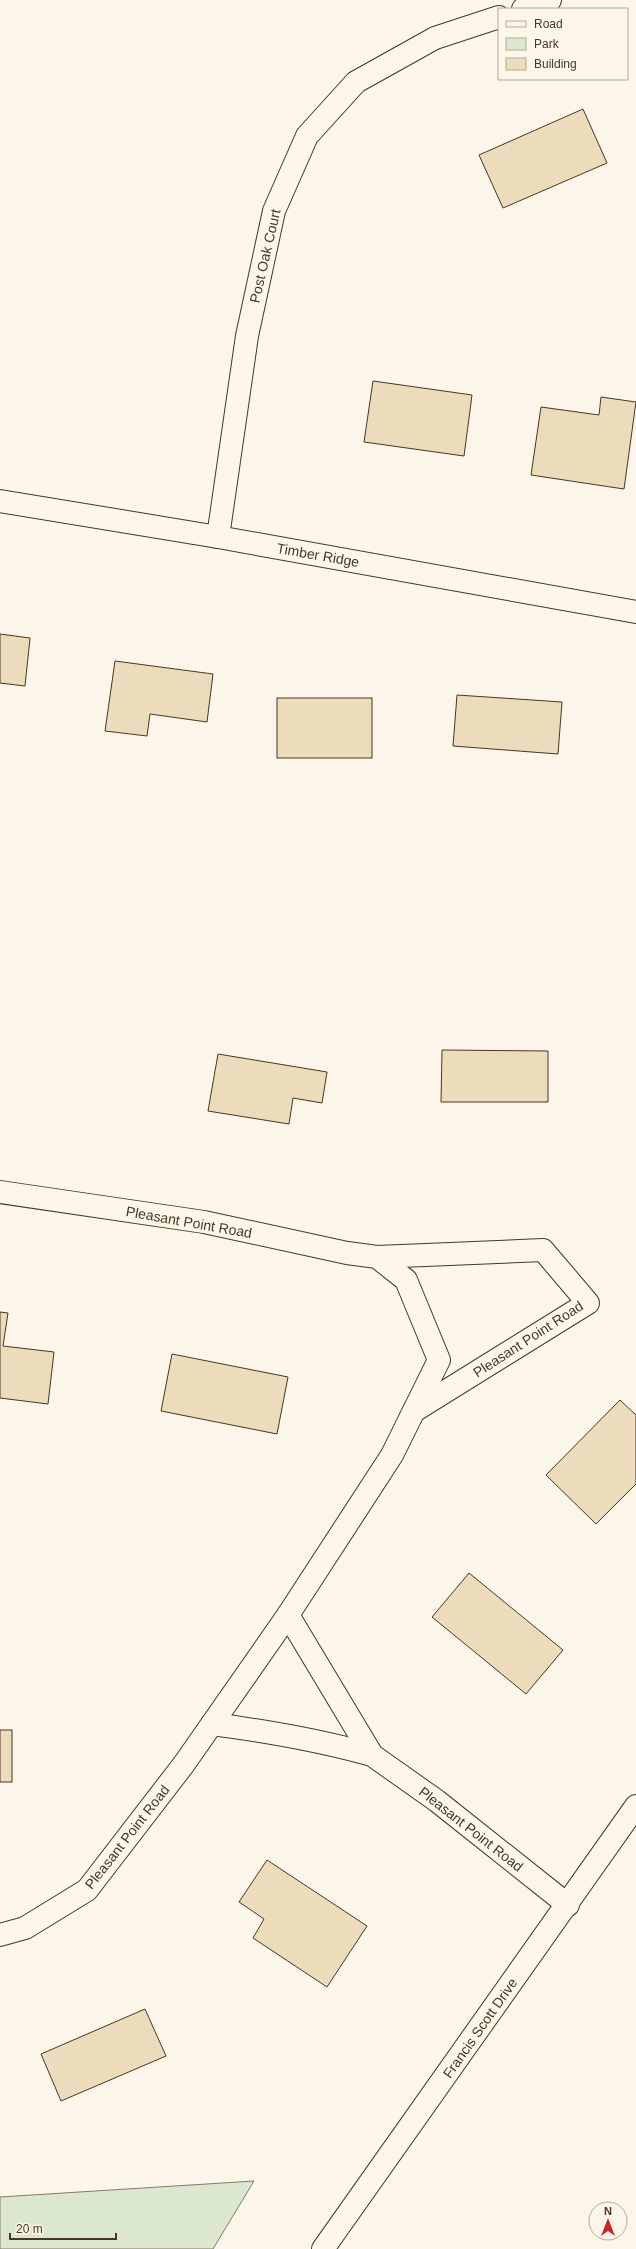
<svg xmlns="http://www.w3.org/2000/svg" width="636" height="2249" font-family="Helvetica,sans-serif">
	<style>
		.green { fill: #dce7d0; stroke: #887966 }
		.building { fill: #ecdcbc; stroke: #4a3520 }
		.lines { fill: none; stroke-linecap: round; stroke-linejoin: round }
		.minor-casing { stroke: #4a3520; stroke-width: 24 }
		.minor { stroke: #fbf6e9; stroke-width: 22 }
		.labels { text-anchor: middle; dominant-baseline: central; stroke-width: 3; stroke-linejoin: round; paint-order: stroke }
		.street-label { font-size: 14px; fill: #4a3520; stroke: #fbf6e9 }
	</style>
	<rect width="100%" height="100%" fill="#fbf6e9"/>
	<!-- green -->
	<path class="green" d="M254,2181l-41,68h-213v-52z"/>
	<!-- building -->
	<g class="building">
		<path d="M583,109l24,54 -104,45 -24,-53z"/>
		<path d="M373,381l99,14 -8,61 -100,-14z"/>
		<path d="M601,397l35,5 -12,87 -93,-14 10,-68 58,8z"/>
		<path d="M0,634l30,4 -5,48 -25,-3z"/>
		<path d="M115,661l98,13 -6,48 -57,-8 -3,22 -42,-5z"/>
		<path d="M457,695l105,7 -4,52 -105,-8z"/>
		<rect x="277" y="698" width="95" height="60"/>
		<path d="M442,1050l106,1v51h-107z"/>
		<path d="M218,1054l109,18 -5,31 -29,-5 -4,26 -81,-13z"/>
		<path d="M0,1312l8,1 -5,33 51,6 -6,52 -48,-6z"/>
		<path d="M172,1354l116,23 -11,57 -116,-23z"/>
		<path d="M620,1400l16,15v69l-40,40 -50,-49z"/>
		<path d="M469,1573l94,77 -37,44 -94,-77z"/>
		<rect x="0" y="1730" width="12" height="52"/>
		<path d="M267,1860l100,66 -40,61 -74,-49 11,-19 -25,-17z"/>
		<path d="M145,2009l21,47 -105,45 -20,-47z"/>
	</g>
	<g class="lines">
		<!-- minor casing -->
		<g class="minor-casing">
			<g id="minor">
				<path d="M523,9l27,-9"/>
				<path d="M0,501l218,36 418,75"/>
				<path d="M218,537l29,-201 27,-125 33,-75 49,-54 79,-44 64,-21"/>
				<path d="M0,1192l204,30 143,31 30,4 29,23 33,80 -47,95 -104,160 -104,149 -97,126 -62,38 -25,7"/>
				<path d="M377,1257l166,-7 45,53 -174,108"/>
				<path d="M288,1615l84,140 65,46 131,104"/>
				<path d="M212,1724c54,7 107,16 160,31"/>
				<path d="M323,2249l313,-443"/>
			</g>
		</g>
		<!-- minor -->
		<use href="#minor" class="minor"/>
	</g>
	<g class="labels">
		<!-- street labels -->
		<g class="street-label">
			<text transform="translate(265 256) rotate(-77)">Post Oak Court</text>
			<text transform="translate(318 555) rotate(10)">Timber Ridge</text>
			<text transform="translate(189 1222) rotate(10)">Pleasant Point Road</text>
			<text transform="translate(528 1339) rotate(-33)">Pleasant Point Road</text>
			<text transform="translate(471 1829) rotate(38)">Pleasant Point Road</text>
			<text transform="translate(127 1837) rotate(-52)">Pleasant Point Road</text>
			<text transform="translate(480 2028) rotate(-55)">Francis Scott Drive</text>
		</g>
	</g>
	<!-- legend -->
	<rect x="498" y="8" width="130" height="72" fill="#fbf6e9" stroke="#b4a999"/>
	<rect x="506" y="21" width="20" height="6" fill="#fbf6e9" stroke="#b4a999"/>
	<text x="534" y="28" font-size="12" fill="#4a3520">Road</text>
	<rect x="506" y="38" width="20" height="12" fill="#dce7d0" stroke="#b4a999"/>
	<text x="534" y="48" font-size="12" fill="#4a3520">Park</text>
	<rect x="506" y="58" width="20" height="12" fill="#ecdcbc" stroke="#b4a999"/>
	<text x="534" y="68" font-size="12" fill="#4a3520">Building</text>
	<!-- north arrow -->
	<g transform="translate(608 2221)"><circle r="19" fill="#fbf6e9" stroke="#b4a999"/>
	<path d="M0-3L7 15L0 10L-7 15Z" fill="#c62828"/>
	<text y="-6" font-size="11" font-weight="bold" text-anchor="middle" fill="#4a3520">N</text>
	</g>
	<!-- scale -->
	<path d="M10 2233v6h106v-6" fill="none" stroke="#4a3520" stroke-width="2"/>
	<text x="16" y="2233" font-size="12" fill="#4a3520" stroke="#fbf6e9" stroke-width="3" paint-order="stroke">20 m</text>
</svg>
